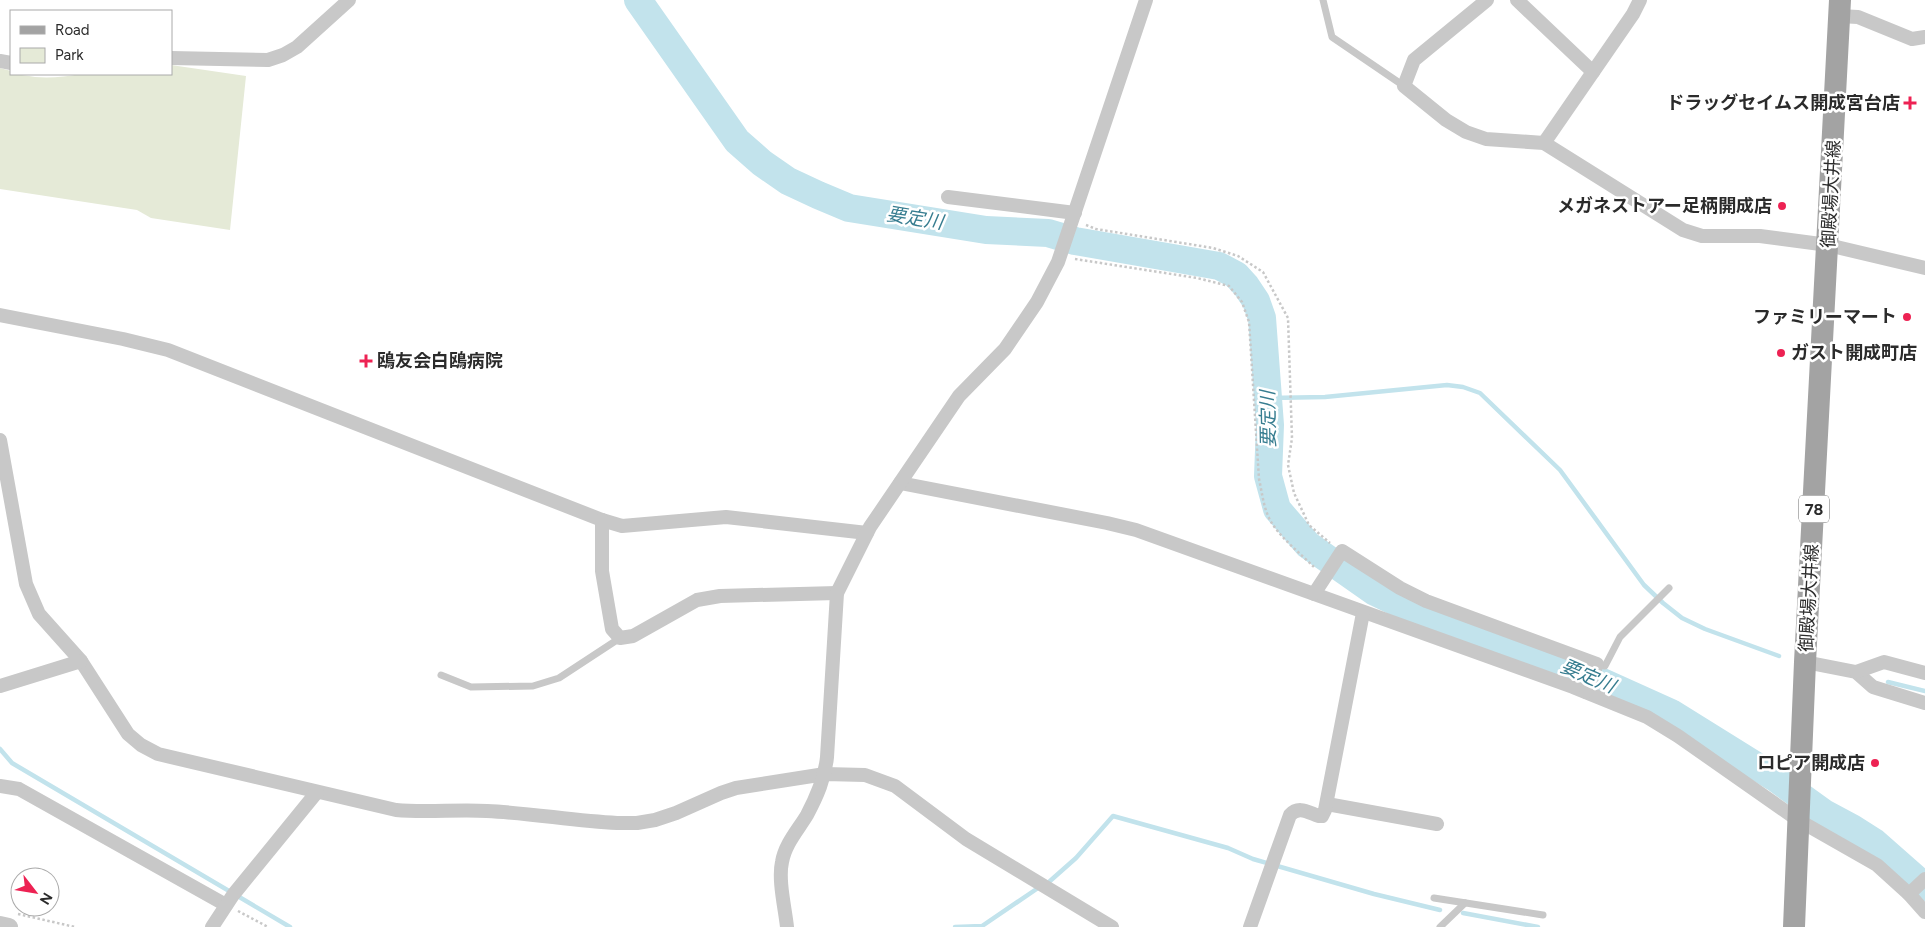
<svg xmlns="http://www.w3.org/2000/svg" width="1925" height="927" font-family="Figtree,'Noto Sans JP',sans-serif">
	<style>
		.green { fill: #e5ead7 }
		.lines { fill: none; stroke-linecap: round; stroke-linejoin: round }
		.stream { stroke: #c2e3ec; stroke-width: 4.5 }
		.river { stroke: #c2e3ec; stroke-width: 28 }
		.path { stroke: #c8c8c8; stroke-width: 2.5; stroke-dasharray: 2.5 2.5; stroke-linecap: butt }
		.service { stroke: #c8c8c8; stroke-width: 7 }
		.minor { stroke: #c8c8c8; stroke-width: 14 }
		.tertiary { stroke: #c8c8c8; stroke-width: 18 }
		.primary { stroke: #a3a3a3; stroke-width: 22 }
		.poi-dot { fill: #ed2253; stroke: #fff; stroke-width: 2 }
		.labels { text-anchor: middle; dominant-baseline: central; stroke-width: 5; stroke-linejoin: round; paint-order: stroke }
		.shield { fill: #fff; stroke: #6b6b6b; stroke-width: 1 }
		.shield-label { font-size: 16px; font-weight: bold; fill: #2b2b2b }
		.poi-label { font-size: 18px; font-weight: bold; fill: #2b2b2b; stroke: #fff; text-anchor: end }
		.street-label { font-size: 18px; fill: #2b2b2b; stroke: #fff }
		.water-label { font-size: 19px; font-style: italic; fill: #377d90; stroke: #fff }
	</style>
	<rect width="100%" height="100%" fill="#fff"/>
	<!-- green -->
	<path class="green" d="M171,65l75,11 -16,154 -79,-12 -14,-8 -137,-21v-121l11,3v3c9,0 16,2 24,3 15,1 31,0 45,-3h91z"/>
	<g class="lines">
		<!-- stream -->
		<g class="stream">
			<path d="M1268,398l57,-1 122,-12 16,2 17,6 80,77 84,115 19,18 19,15 23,11 74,27"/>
			<path d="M1888,682l37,9"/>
			<path d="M0,749l12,14 278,164"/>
			<path d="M1050,881l26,-23 37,-42 115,32 25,11 121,35 66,16"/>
			<path d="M1463,913l75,14"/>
			<path d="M955,927l27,-1 56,-38"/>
		</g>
		<!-- river -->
		<path class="river" d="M638,0l99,141 25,22 26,18 30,14 31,13 137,22 62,3 27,8 144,25 17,9 10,11 10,15 6,17 8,107 -2,51 9,33 31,36 67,47 54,26 151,54 91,41 103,64 50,36 28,15 22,14 51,45"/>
		<!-- path -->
		<g class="path">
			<path d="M1086,225l10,4 117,19 25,8 25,16 25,46 4,120 -4,27 6,28 15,32 21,18"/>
			<path d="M1075,259l122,19 32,8 13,16 7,20 10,157c3,13 4,26 10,39 8,17 32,36 46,50"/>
			<path d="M238,911l30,16"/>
			<path d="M18,914l57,13"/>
		</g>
		<!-- service -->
		<g class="service">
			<path d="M1323,0l9,37 72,49"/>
			<path d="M1597,664l8,2 15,-29 49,-49"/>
			<path d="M441,675l30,12 62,-1 26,-8 61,-40"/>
			<path d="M1434,898l109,17"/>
			<path d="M1440,927l25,-24"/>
		</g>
		<!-- minor -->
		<g class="minor">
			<path d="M1487,0l-73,60 -10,26 42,34 20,12 20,7 58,4 139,87 19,6h58l68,9 97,23"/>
			<path d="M1517,0l76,72"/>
			<path d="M1839,16l19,1 54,22 13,-2"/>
			<path d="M171,58l97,2 15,-5 14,-8 52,-47"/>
			<path d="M0,61l11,2"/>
			<path d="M1544,143l89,-129 7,-14"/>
			<path d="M948,197l127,16"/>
			<path d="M0,315l123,24 45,11 434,170 20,6 104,-9 141,16"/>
			<path d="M0,440l26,144 13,30 42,47 47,73 13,11 17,9 238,56c31,3 61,-1 91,1 44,2 87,10 130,12h20l18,-3 21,-7 45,-20 15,-5 89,-14 40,1 30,11 71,53 146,88"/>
			<path d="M900,483l207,40 29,7 437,157 74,30 31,19 120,84 79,45 32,29 16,18"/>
			<path d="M602,520v51l10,58 8,9 13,-2 64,-36 23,-4 117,-3"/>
			<path d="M1314,594l28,-43 58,37 26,13 171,63 -11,28"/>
			<path d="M1805,662l51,10 17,15 52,16"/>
			<path d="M1856,672l28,-10 41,11"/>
			<path d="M0,686l81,-25"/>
			<path d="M0,786l19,3 207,116"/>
			<path d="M1327,804l110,20"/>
			<path d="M1909,894l16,-15"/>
			<path d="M212,927l21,-32 84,-103"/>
			<path d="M787,927c-2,-19 -9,-47 -5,-65 3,-18 16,-32 25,-47 10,-19 18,-37 20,-58l10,-164 33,-66 89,-131 46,-47 32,-47 21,-40 88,-262"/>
			<path d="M1250,927l40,-112c9,-10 19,-2 29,1h3l3,-6 38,-197"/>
		</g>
		<!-- tertiary -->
		<path class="tertiary" d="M0,925l9,2"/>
		<!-- primary -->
		<path class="primary" d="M1794,927l11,-265 35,-662"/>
	</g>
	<!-- markers -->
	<g class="poi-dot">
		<path d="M1907.5 95.5h5v5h5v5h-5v5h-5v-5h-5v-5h5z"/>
		<circle cx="1782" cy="206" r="5"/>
		<circle cx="1907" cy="317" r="5"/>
		<circle cx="1781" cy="353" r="5"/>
		<path d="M363.5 353.5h5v5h5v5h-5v5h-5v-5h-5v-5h5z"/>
		<circle cx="1875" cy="763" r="5"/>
	</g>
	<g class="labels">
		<!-- shield labels -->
		<rect class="shield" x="1799" y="495.5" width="30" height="27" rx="4"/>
		<g class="shield-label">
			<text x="1814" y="509">78</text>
		</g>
		<!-- poi labels -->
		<g class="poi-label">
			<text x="1900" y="103">ドラッグセイムス開成宮台店</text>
			<text x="1772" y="206">メガネストアー足柄開成店</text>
			<text x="1897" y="317">ファミリーマート</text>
			<text x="1791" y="353" text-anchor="start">ガスト開成町店</text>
			<text x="377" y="361" text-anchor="start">鴎友会白鴎病院</text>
			<text x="1865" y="763">ロピア開成店</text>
		</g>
		<!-- street labels -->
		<g class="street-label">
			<text transform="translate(1831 194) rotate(-87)">御殿場大井線</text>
			<text transform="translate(1809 598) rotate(-87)">御殿場大井線</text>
		</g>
		<!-- water labels -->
		<g class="water-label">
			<text transform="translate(915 218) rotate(9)">要定川</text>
			<text transform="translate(1268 419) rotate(-91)">要定川</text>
			<text transform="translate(1588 676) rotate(23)">要定川</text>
		</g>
	</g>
	<!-- legend -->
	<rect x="10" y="10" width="162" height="65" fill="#ffffff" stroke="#aaaaaa"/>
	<rect x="20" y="26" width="25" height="8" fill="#a3a3a3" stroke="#aaaaaa"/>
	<text x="55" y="35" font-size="15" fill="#2b2b2b">Road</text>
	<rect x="20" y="48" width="25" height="15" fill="#e5ead7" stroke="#aaaaaa"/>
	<text x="55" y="60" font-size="15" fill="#2b2b2b">Park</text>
	<!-- north arrow -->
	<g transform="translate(35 892) rotate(121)"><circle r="24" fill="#ffffff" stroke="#aaaaaa"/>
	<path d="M0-4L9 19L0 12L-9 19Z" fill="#ed2253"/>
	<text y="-8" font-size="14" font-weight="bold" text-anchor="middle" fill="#2b2b2b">N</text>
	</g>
</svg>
